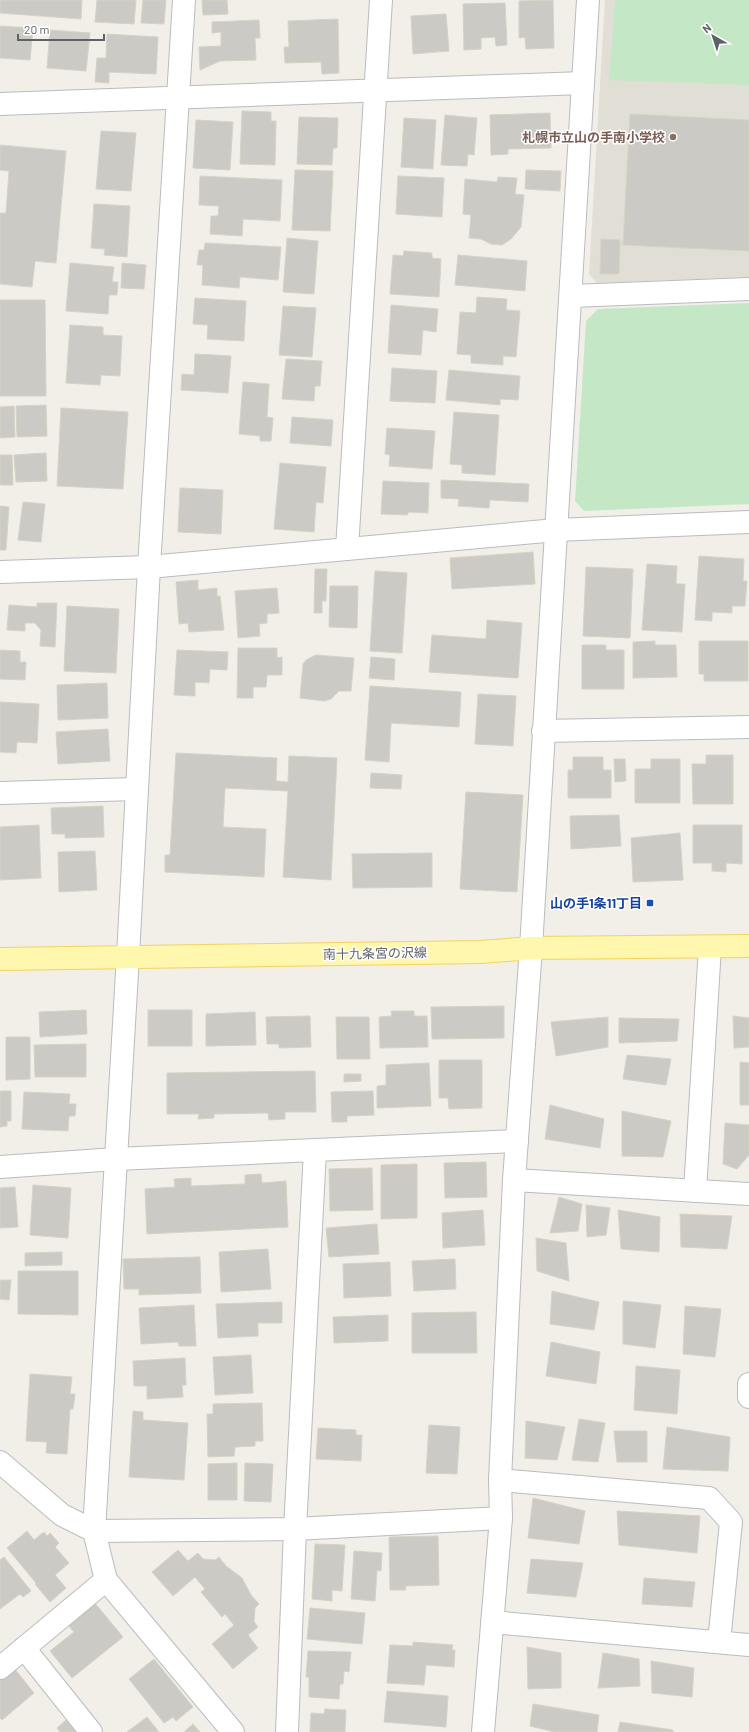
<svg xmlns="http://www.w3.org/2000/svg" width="749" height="1732" font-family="Barlow,'Noto Sans JP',sans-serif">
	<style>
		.education { fill: #e1ded5 }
		.green { fill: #c4e8c6 }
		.building { fill: #cccac4; stroke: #d6d2c5 }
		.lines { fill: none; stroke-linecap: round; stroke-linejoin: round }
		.minor-casing { stroke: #b9bcc0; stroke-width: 24 }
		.major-casing { stroke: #f3d35d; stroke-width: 24 }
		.minor { stroke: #fff; stroke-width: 22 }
		.major { stroke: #fff7ae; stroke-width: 22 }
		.education-dot { fill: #8d6e63; stroke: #fff; stroke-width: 1.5 }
		.transit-dot { fill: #1a4fb4; stroke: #fff; stroke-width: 1.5 }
		.labels { text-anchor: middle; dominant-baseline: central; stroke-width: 3; stroke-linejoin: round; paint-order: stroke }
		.education-label { font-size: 13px; font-weight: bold; fill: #785e54; stroke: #fff; text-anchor: end }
		.transit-label { font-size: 13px; font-weight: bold; fill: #164399; stroke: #fff; text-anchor: end }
		.street-label { font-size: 13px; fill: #5e6267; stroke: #fff }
	</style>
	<rect width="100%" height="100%" fill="#f1efe7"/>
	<!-- education -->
	<path class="education" d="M605,0h144v277l-152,6 -8,-9z"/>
	<!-- green -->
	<g class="green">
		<path d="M615,0h134v85l-140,-5z"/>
		<path d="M749,303v201l-165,7 -9,-10 11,-180 12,-12z"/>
	</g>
	<!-- building -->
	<g class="building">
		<path d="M0,0h82l-1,19 -81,-6z"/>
		<path d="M97,0h39l-2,24 -39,-2z"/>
		<path d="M143,0h23l-2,24 -23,-1z"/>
		<path d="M202,0h25l1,14 -25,1z"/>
		<path d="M553,0l1,48 -28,1 -1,-12 -6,1v-37z"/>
		<path d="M505,3l2,42 -11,1 -1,-9 -14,1v11l-17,1 -1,-46z"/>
		<path d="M446,14l3,37 -36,3 -2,-38z"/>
		<path d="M338,19l1,54 -17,1 -1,-12 -36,1 -1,-16h5l-1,-26z"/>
		<path d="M259,20l1,18h-5l1,22 -36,1 -20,9 -1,-23 22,-1v-14l-9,1v-11z"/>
		<path d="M0,26l33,2 -3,32 -30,-2z"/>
		<path d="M50,30l40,3 -4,38 -39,-3z"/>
		<path d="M107,34l51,3 -2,37 -47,-2v11l-14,-1 2,-24h9z"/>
		<path d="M242,111l29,1v9h5l-1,44 -35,-1z"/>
		<path d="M550,113l1,35 -43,1v5l-17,1 -1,-40z"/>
		<path d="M630,114l119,6v131l-126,-6z"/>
		<path d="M445,115l32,3 -3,37 -6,-1 -1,12 -26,-1z"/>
		<path d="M299,117l39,1 -1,30h-4l-1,17 -35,-1z"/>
		<path d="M404,118l32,2 -3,49 -32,-2z"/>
		<path d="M196,120l37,2 -3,48 -37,-2z"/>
		<path d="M101,131l35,2 -5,58 -35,-2z"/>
		<path d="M0,145l66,6 -10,112 -21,-2 -3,26 -32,-3v-71h6l3,-42 -9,-1z"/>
		<path d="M295,170l38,1 -3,60 -38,-1z"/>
		<path d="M526,170l35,1 -1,20 -35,-2z"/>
		<path d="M200,176l82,4 -2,41 -37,-2 -1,17 -32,-2 1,-18h7l1,-10 -20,-1z"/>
		<path d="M398,176l46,2 -2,39 -46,-3z"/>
		<path d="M498,177l19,1 -2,16 9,1 -3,32 -10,12 -9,6 -11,-1 -10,-5 -12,-1 2,-23 -8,-1 2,-35 32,3z"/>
		<path d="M94,204l36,2 -3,51 -23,-2 1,-6 -14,-1z"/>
		<path d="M287,238l31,3 -4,53 -31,-2z"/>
		<path d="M601,239l19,1 -1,34h-19z"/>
		<path d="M205,243l76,4 -3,33 -38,-3 -1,11 -37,-3 1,-20h-6l2,-15h5z"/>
		<path d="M404,251l28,2v5l9,1 -2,38 -49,-3 3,-39 10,1z"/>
		<path d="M458,255l69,6 -2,30 -70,-6z"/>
		<path d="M70,263l44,4 -2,15h6l-1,13h-8l-1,19 -42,-3z"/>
		<path d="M122,263l24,2 -2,24 -23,-1z"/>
		<path d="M477,297l30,2 -1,11 14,1 -4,46 -13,-1v9l-32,-2v-8l-14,-1 3,-42 16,1z"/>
		<path d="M195,298l51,3 -2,40 -37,-2 1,-14 -15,-1z"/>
		<path d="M0,300h45l1,96h-46z"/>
		<path d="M391,305l47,4 -2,23 -13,-2 -2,25 -33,-2z"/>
		<path d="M283,306l33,2 -4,49 -33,-2z"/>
		<path d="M70,325l33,2v8l19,1 -2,40 -19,-1 -1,10 -34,-2z"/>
		<path d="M195,354l36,2 -3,37 -47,-3 1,-16 12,1z"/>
		<path d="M286,359l36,2 -2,25h-5l-1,15 -32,-2z"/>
		<path d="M392,368l45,3 -2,32 -45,-2z"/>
		<path d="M449,370l71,6 -2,24 -18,-1v6l-54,-5z"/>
		<path d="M243,382l26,2 -2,33 6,1 -2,23h-11v-5l-21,-2z"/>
		<path d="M46,405l1,31 -30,1 -1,-31z"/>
		<path d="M14,406l1,31 -15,1v-31z"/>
		<path d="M61,408l67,4 -5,77 -66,-3z"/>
		<path d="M454,412l45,3 -4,60 -33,-2v-8l-12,-1z"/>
		<path d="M292,417l41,3 -2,26 -41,-3z"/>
		<path d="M387,428l48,3 -3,38 -43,-3 1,-11 -5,-1z"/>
		<path d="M46,453l1,28 -31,1 -2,-27z"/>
		<path d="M0,455h12l1,30h-13z"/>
		<path d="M280,463l46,4 -3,36 -7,-1 -2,30 -40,-3z"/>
		<path d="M441,480l88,4 -1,18 -38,-2 -1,8 -31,-2 1,-7 -18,-1z"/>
		<path d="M383,481l46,2 -1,30 -19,-1 -2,3 -26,-1z"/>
		<path d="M180,488l43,2 -2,44 -43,-2z"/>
		<path d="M23,502l22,2 -4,38 -23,-2z"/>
		<path d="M0,506l9,1 -3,43h-6z"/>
		<path d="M533,552l2,32 -83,5 -2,-31z"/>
		<path d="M699,556l45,3 -1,22h4l-2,25h-13v7l-20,-1v9l-17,-1z"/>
		<path d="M647,564l30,2 -1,18h9l-3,48 -40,-2z"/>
		<path d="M586,567l47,2 -3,69 -47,-2z"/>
		<path d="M315,569h12l-1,32h-4v12h-8z"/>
		<path d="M375,571l32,2 -5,80 -32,-2z"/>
		<path d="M198,580v10l19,-2v8h3l4,34 -35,2 -1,-9 -9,1 -3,-42z"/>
		<path d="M330,586h28l-1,42 -28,-1z"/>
		<path d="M277,588l2,25 -12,1v9l-8,1 1,12 -22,2 -3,-47z"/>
		<path d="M37,603h20l-2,44 -15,-1 1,-16 -6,-7h-10v8l-18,-1 2,-25 28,2z"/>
		<path d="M67,606l52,3 -3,64 -52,-2z"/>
		<path d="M487,620l35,3 -4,55 -89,-6 3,-37 54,4z"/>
		<path d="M655,641v4h21l1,32 -44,1v-36z"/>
		<path d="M699,641h49v40h-44v-7h-5z"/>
		<path d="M582,645h24v5h18v39h-42z"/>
		<path d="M238,648h39v10l5,-1v18h-15l-1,12h-13v11h-16z"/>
		<path d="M0,650l20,1v11h6l-1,18 -25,-1z"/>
		<path d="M177,650l51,2 -1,18 -17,-1 -1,14 -14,-1v14l-21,-1z"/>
		<path d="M316,655l38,3 -3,33h-12l-8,8 -7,2 -24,-3 3,-34 3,-4z"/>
		<path d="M371,657l24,2 -1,21 -25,-2z"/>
		<path d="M107,683l1,35 -50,2 -1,-35z"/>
		<path d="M370,686l91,6 -2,35 -68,-4 -2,39 -24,-2z"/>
		<path d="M478,694l38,2 -3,50 -38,-2z"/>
		<path d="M0,702l39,2 -2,39 -20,-1 -1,11 -16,-1z"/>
		<path d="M108,729l2,32 -52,3 -2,-32z"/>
		<path d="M176,753l101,5 -1,23 12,1 1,-26 48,2 -6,122 -48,-3 5,-86 -63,-3 -2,39 43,2 -2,48 -99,-5v-17h5z"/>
		<path d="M706,755h27v49h-40l-1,-40h14z"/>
		<path d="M573,757h30v13h8v28h-43v-28h5z"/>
		<path d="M614,759h11l1,22 -11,1z"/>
		<path d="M651,759h29v44h-45v-34h16z"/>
		<path d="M371,773l31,2 -1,14 -31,-1z"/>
		<path d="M466,792l57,3 -6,97 -57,-3z"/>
		<path d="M103,806l1,31 -39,1v-4h-13l-1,-26z"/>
		<path d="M619,815l2,31 -50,3 -1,-33z"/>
		<path d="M39,825l2,53 -41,2v-53z"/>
		<path d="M693,825h49v39l-16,-1v9l-14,-1v-8h-19z"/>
		<path d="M680,833l3,47 -50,2 -2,-44z"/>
		<path d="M95,851l2,39 -38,2 -1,-40z"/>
		<path d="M432,853v34l-79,1 -1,-34z"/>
		<path d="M504,1006v32l-72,1 -1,-32z"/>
		<path d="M86,1010l1,24 -47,3 -1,-25z"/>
		<rect x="148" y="1010" width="44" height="36"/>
		<path d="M391,1011h23v5h13l1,31 -48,1 -1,-31 13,-1z"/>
		<path d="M255,1012l1,33 -50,1v-32z"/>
		<path d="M310,1016l1,31 -32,1v-4h-12l-1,-27z"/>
		<path d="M733,1016l16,2v29l-15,1z"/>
		<path d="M336,1017h33l1,42h-33z"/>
		<path d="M608,1017v30l-52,9 -5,-34z"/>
		<path d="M619,1018l60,1 -2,22 -58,2z"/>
		<path d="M6,1037h24v42l-24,1z"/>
		<path d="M86,1044v33h-51l-1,-32z"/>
		<path d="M627,1055l44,4 -5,26 -43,-6z"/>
		<path d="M439,1060h43v48l-33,1 -1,-11h-9z"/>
		<path d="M740,1062l9,1v42h-9z"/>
		<path d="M429,1063l2,43 -54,2v-22l9,-1v-20z"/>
		<path d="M315,1071l1,41h-31v7l-16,1 -1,-7 -54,1v4l-16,1 1,-5h-32v-41z"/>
		<path d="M344,1074h17v7l-17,1z"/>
		<path d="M0,1091h11v30h-4v5l-7,1z"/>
		<path d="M373,1091l1,24 -27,1v6h-15l-1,-30z"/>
		<path d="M24,1092l46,2 -1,10h7l-1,12h-6l-1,15 -46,-2z"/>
		<path d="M550,1105l54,14 -4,29 -55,-9z"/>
		<path d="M622,1111l49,10 -8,36 -41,-1z"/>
		<path d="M725,1123l24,2v30l-12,14 -14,-5z"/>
		<path d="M486,1162l1,35 -42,1 -1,-35z"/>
		<path d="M417,1164v54l-36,1v-54z"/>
		<path d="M372,1168l1,42 -43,1 -1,-42z"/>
		<path d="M261,1174l1,9 24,-2 2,46 -141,7 -2,-45 30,-2 -1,-8 17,-1v8l54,-2v-9z"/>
		<path d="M33,1185l38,3 -3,50 -38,-3z"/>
		<path d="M15,1187l3,40 -18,1v-40z"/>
		<path d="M559,1197l23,7 -4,27 -28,2z"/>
		<path d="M586,1205l24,3 -4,27 -19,2z"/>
		<path d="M483,1210l2,35 -42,3 -1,-35z"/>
		<path d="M618,1210l42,7 -1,35 -38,-3z"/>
		<path d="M680,1214l52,2 -5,33 -46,-2z"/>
		<path d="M377,1224l2,30 -50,3 -3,-29z"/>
		<path d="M536,1238l30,5 3,38 -32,-10z"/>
		<path d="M268,1249l3,40 -50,3 -2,-40z"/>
		<path d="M62,1252v13l-37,1v-13z"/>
		<path d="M200,1257l1,36 -62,2v-6h-15l-1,-30z"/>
		<path d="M455,1259l1,30 -42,2 -2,-30z"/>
		<path d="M390,1262l1,34 -47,2 -1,-34z"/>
		<path d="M18,1271h60v44l-60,-1z"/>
		<path d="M0,1280h11l-2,20 -9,-1z"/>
		<path d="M552,1291l47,11 -5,28 -44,-6z"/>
		<path d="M623,1301l38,4 -6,43 -32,-4z"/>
		<path d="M282,1302v21h-24v13l-40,2 -2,-34z"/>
		<path d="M194,1305l2,41h-17l-1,-4 -37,2 -2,-36z"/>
		<path d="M685,1306l36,3 -6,48 -32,-3z"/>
		<path d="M476,1312l1,41h-65v-40z"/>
		<path d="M388,1315v26l-54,2 -1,-26z"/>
		<path d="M551,1342l49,10 -4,32 -50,-8z"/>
		<path d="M251,1355l2,38 -38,2 -2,-38z"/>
		<path d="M185,1358l1,27h-4l1,12 -36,2v-13h-13l-1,-25z"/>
		<path d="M636,1366l44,4 -3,44 -43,-4z"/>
		<path d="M30,1374l42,3 -2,17h5l-2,15h-3l-3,45 -21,-1 1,-11 -21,-1z"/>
		<path d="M262,1403l1,38h-8v5l-20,1 -1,9 -26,1 -1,-43h6v-10z"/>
		<path d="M133,1411l10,1v8l45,3 -4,57 -55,-3z"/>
		<path d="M579,1419l26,4 -7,39 -26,-2z"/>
		<path d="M526,1421l39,6 -8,33 -32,-2z"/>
		<path d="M429,1425l31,2 -3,47 -31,-1z"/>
		<path d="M667,1427l63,10 -2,34 -65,-2z"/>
		<path d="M318,1428l38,2v5h6l-1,26 -45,-2z"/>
		<path d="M614,1431h33v31h-30z"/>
		<path d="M237,1463v37h-29v-36z"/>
		<path d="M245,1463l28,1 -2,38 -27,-1z"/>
		<path d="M533,1498l52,13 -6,33 -51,-6z"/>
		<path d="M617,1511l83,5 -3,37 -78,-8z"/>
		<path d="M27,1531l7,9 10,-8 3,4 3,-3 9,10 -4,4 14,16 -14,12 11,13 -16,14 -15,-18 1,-1 -29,-35z"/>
		<path d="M438,1536l1,49 -34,1 1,4h-16l-1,-53z"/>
		<path d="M315,1544l30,1 -3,46 -10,-1v11l-20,-2z"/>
		<path d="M178,1550l10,11 10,-8 5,6 12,1 4,-3 7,9 16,12 9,17 8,9 -4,4 -1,14 4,5 -10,8 10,13 -25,21 -21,-25 22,-19 -9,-11 -3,3 -21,-25 4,-3 -10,-12 -22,19 -21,-24z"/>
		<path d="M354,1551l28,2 -1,18 -4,-1 -2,31 -24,-2z"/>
		<path d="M4,1557l27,34 -8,6 -3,-3 -20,15v-49z"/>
		<path d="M531,1559l52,4 -7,34 -49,-4z"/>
		<path d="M644,1578l51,4 -3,25 -50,-3z"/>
		<path d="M94,1602l29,35 -51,41 -22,-27 24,-19 -7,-8z"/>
		<path d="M310,1608l55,5 -3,31 -55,-5z"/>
		<path d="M413,1642l40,3 -1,5h3l-1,17 -28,-2 -2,20 -37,-2 3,-38 23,1z"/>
		<path d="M527,1647l34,6v35l-33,1z"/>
		<path d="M308,1651l43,1 -2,20 -5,-1 -1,13h-3l-1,15 -30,-2v-20h-3z"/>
		<path d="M603,1653l36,6 1,27 -42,2z"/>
		<path d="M154,1659l39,48 -17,14 -3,-4 -9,6 -35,-44z"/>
		<path d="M651,1661l43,7 -2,29 -40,-4z"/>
		<path d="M14,1668l20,25 -32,27 -2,-2v-38z"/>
		<path d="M387,1691l61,5 -2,31 -62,-5z"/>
		<path d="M533,1704l66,11 -2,17h-43l-24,-6z"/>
		<path d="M325,1709l21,1 -1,22h-35l1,-19 13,1z"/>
		<path d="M147,1717l12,15h-32z"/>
		<path d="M66,1720l10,12h-16l-3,-4z"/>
		<path d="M620,1722l53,8v2h-55z"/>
		<path d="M193,1724l7,8h-16z"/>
	</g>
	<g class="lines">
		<!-- minor casing -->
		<g class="minor-casing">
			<g id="minor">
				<path d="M184,0l-35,567 -21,389 -34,575 201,-2 206,-11"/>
				<path d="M0,104l583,-21"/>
				<path d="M571,296l178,-7"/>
				<path d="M347,549l34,-549"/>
				<path d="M0,572l149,-5 407,-37 193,-8"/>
				<path d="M543,731l206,-4"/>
				<path d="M0,793l136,-4"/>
				<path d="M0,1167l116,-8 401,-18"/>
				<path d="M514,1180l235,14"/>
				<path d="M695,1191l15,-244"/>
				<path d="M749,1384v13"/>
				<path d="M0,1462l62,53 32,16 12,49 127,152"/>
				<path d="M500,1480l209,18 22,24 -12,120"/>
				<path d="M492,1622l257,23"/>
				<path d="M24,1648l67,84"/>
				<path d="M0,1668l106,-88"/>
				<path d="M287,1732l8,-203 20,-378"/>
				<path d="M483,1732l18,-214 -1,-38 14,-300 17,-232 57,-948"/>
			</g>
		</g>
		<!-- major casing -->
		<g class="major-casing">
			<path id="major" d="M0,959l481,-7 50,-4 218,-2"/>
		</g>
		<!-- minor -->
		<use href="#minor" class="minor"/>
		<!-- major -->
		<use href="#major" class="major"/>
	</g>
	<!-- markers -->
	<circle class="education-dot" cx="673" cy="137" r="4"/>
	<rect class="transit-dot" x="646" y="899" width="8" height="8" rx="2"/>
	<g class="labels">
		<!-- education labels -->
		<g class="education-label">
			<text x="665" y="137">札幌市立山の手南小学校</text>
		</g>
		<!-- transit labels -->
		<g class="transit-label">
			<text x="642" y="903">山の手1条11丁目</text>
		</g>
		<!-- street labels -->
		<g class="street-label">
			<text transform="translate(375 953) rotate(-1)">南十九条宮の沢線</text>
		</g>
	</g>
	<!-- north arrow -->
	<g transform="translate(713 36) rotate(321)" stroke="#ffffff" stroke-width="3" paint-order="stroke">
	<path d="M0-3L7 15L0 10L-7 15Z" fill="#5e6267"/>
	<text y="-6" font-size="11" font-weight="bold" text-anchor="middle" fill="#5e6267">N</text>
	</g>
	<!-- scale -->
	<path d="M18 34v6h86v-6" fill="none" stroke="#5e6267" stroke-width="2"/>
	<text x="24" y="34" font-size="12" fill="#5e6267" stroke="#ffffff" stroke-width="3" paint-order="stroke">20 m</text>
</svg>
